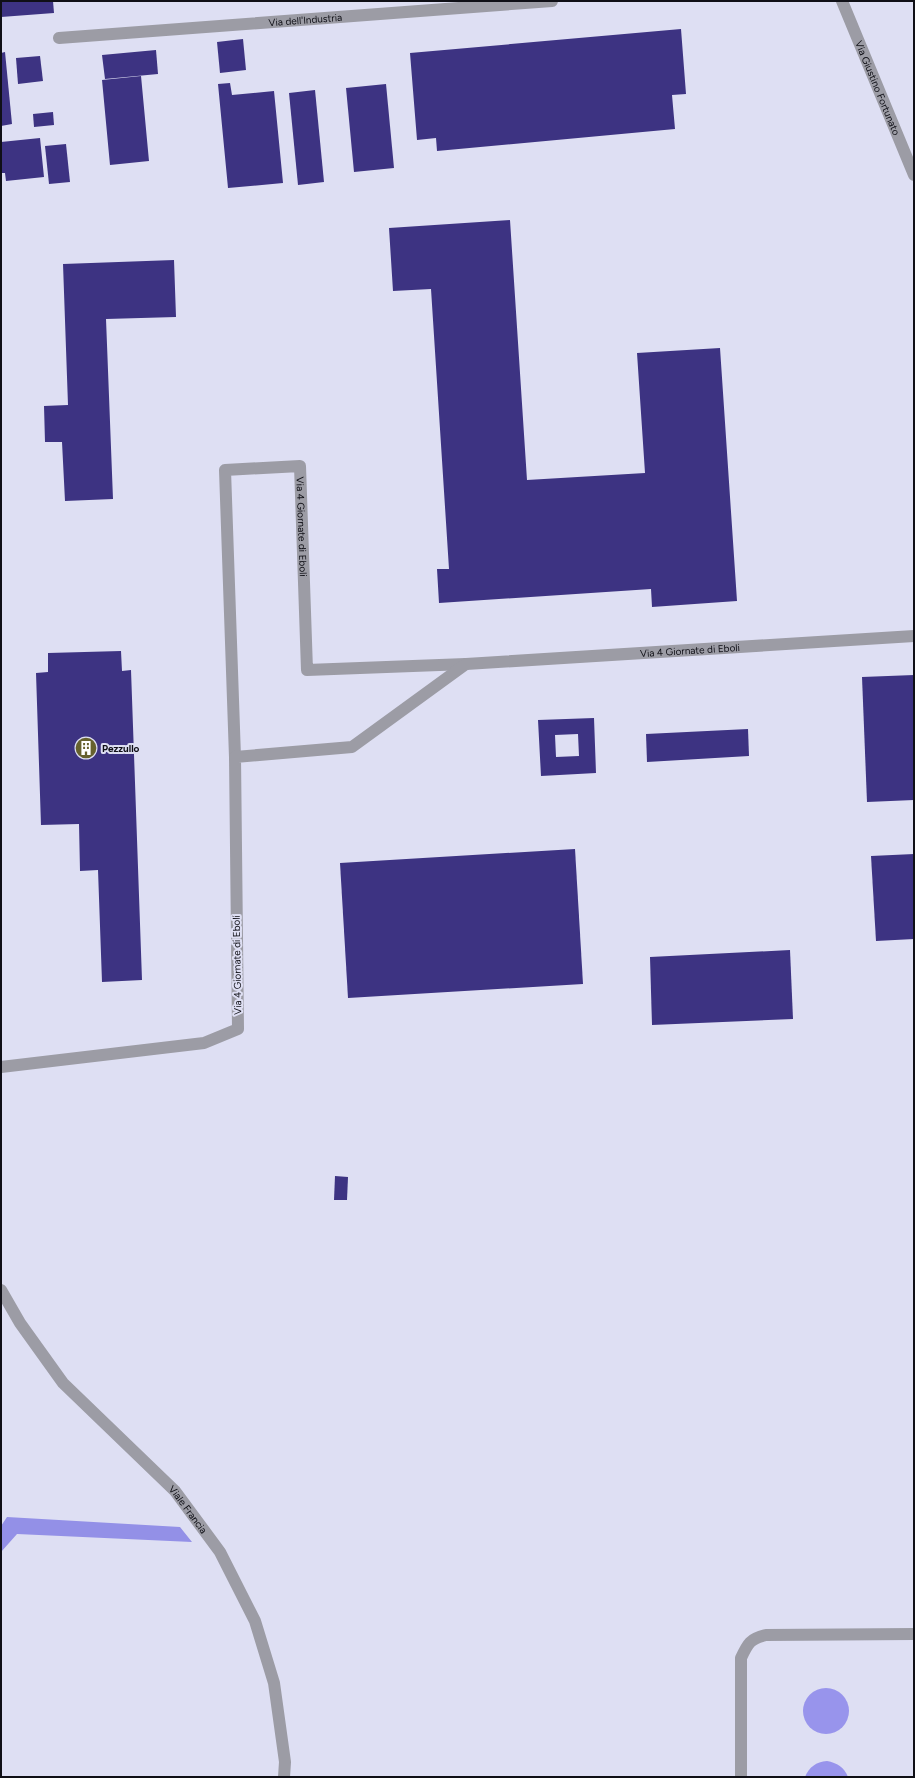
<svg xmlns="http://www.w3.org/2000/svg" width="915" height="1778" font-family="Figtree,sans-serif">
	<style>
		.forest { fill: #9390e7 }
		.water { fill: #9894ec }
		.building { fill: #3d3382; fill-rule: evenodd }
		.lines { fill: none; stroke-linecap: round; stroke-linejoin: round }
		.minor { stroke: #9c9ca5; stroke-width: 12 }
		.labels { text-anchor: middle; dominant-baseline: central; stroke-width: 4; stroke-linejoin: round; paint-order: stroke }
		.street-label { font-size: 10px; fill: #0f0f16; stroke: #dedff3 }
		.poi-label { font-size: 10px; font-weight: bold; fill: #0f0f16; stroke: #dedff3; text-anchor: start }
	</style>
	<rect width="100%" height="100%" fill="#dedff3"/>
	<!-- forest -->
	<path class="forest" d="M7,1517l173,10 12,15 -175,-8 -16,18v-26z"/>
	<!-- water -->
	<g class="water">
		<circle cx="826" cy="1711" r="23"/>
		<path d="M827,1761c10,2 17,6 21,16h-43c4,-10 11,-15 22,-16z"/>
	</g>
	<!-- building -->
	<g class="building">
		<path d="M1,1h52l1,12 -53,4z"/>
		<path d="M681,29l5,65 -14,1 3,34 -238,22 -1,-13 -19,2 -7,-87z"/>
		<path d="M243,39l3,31 -26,3 -3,-31z"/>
		<path d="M156,50l2,24 -53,5 -3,-24z"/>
		<path d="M5,52l7,72 -11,2v-73z"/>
		<path d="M40,56l3,25 -25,3 -2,-26z"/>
		<path d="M141,76l8,85 -39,4 -8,-85z"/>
		<path d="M230,83l2,12 42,-4 9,92 -55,5 -10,-104z"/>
		<path d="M386,84l8,84 -40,4 -8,-84z"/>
		<path d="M315,90l9,92 -26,3 -9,-92z"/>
		<path d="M53,112l1,13 -20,2 -1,-13z"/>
		<path d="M40,138l4,39 -38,4 -1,-8h-4v-31z"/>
		<path d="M66,144l4,38 -21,2 -4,-38z"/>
		<path d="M510,220l17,260 118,-7 -8,-120 83,-5 17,253 -85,6 -1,-18 -212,14 -2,-34h12l-18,-280 -38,2 -4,-63z"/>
		<path d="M174,260l2,57 -70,2 7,180 -48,2 -3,-59h-17l-1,-36 24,-1 -5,-141z"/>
		<path d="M121,651l1,20 9,-1 11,310 -40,2 -4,-112 -18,1 -1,-47 -38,1 -5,-152 12,-1v-19z"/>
		<path d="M914,675v125l-47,2 -5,-125z"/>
		<path d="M594,718l2,55 -55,3 -3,-56zM578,734l1,22 -23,1 -1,-22z"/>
		<path d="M748,729l1,27 -102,6 -1,-28z"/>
		<path d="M575,849l8,135 -235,14 -8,-135z"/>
		<path d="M914,854v85l-38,2 -5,-85z"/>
		<path d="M790,950l3,69 -141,6 -2,-68z"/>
		<path d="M335,1176l13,1 -1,23h-13z"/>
	</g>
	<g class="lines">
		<!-- minor -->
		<g class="minor">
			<path id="s1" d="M842,1l72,174"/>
			<path id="s2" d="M59,38l493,-37"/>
			<path id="s3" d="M235,757l-10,-287 75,-4 7,204 159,-6"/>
			<path id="s4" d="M1,1067l203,-24 34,-14 -3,-272 117,-10 114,-83 448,-28"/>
			<path id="s5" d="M1,1290l19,33 43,60 112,108 45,61 35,69 19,62 11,79 -1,15"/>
			<path d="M741,1777v-119c7,-15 9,-19 25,-23l148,-1"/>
		</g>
	</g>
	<!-- icons -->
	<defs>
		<g id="building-disc" transform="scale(1.15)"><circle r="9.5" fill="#66612e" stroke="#dedff3"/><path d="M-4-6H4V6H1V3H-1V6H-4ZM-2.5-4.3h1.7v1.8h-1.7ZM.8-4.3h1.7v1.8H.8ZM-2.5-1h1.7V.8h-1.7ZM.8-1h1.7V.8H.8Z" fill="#fff"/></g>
	</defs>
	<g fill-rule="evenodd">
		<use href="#building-disc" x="86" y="748"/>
	</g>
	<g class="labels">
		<!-- street labels -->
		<g class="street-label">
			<text stroke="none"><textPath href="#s2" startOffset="247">Via dell'Industria</textPath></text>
			<text stroke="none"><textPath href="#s1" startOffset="94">Via Giustino Fortunato</textPath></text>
			<text stroke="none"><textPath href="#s3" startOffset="423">Via 4 Giornate di Eboli</textPath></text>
			<text stroke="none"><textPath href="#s4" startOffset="996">Via 4 Giornate di Eboli</textPath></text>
			<text transform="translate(237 965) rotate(-91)">Via 4 Giornate di Eboli</text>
			<text stroke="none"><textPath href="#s5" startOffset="290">Viale Francia</textPath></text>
		</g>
		<!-- poi labels -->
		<g class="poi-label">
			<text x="102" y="748">Pezzullo</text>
		</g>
	</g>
	<!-- border -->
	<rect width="915" height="1778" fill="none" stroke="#0f0f16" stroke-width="4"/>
</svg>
